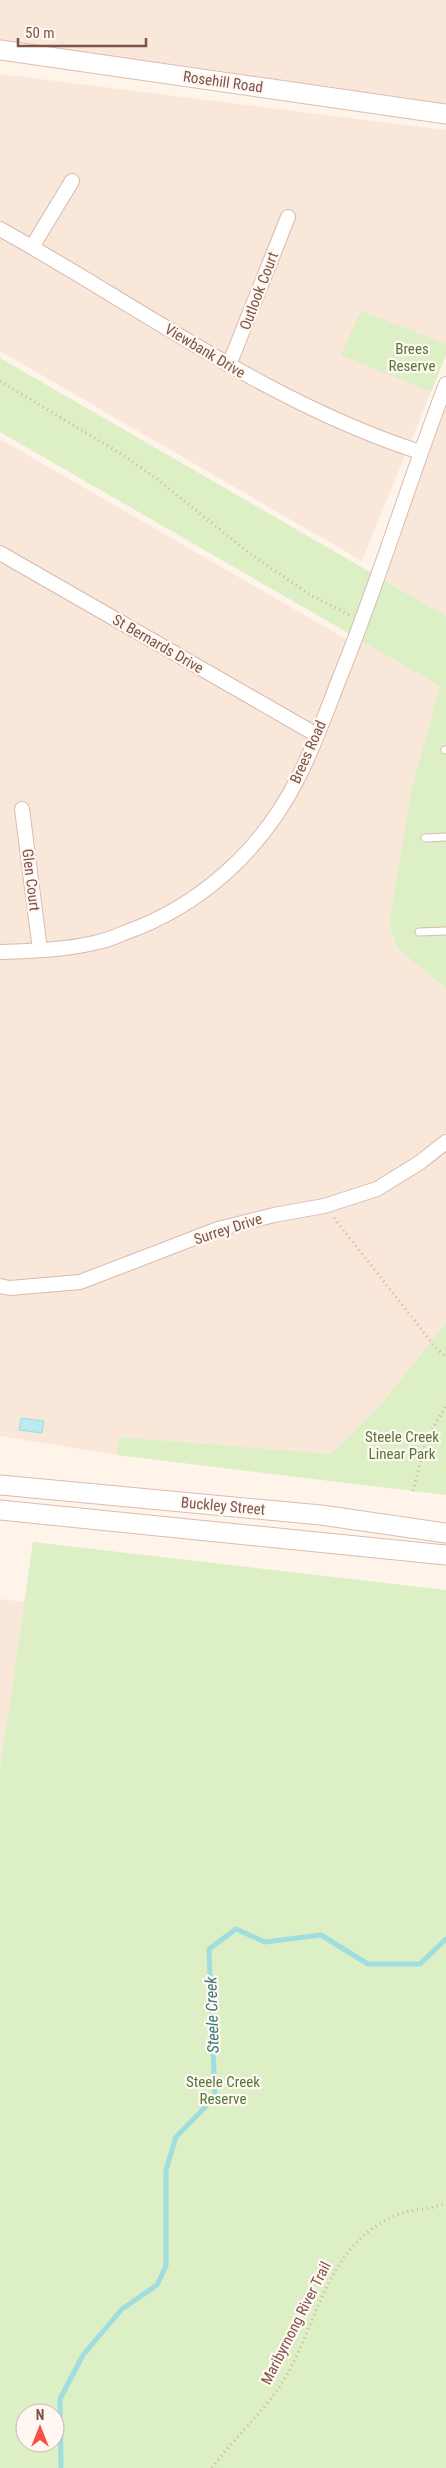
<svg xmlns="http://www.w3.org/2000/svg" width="446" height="2468" font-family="'Roboto Condensed',sans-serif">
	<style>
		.residential { fill: #f9e7da }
		.green { fill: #dcefc5; fill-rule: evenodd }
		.water { fill: #bbebec; stroke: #a0dddf }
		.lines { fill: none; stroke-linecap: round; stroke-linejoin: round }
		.stream { stroke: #a0dddf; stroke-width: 5 }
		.lane-casing { stroke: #d5bbb0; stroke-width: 9 }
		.street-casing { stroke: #d5bbb0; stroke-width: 16 }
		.secondary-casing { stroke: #dbbcaf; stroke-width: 21 }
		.path { stroke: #ddafa0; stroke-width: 3; stroke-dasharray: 1 4; stroke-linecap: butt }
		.lane { stroke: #fff; stroke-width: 7 }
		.street { stroke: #fff; stroke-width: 14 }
		.secondary { stroke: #fff; stroke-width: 19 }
		.labels { text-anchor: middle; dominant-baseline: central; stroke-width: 4.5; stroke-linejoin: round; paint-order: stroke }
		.street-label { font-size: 15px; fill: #7e5449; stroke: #fff8f2 }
		.park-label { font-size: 15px; fill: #54773a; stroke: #fff8f2 }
		.water-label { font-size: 16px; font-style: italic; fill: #377a7c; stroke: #fff8f2 }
	</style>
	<rect width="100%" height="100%" fill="#fff4ea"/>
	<!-- residential -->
	<g class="residential">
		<path d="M0,0h446v105l-446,-61z"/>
		<path d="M0,74l446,56v225l-84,206 -362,-210z"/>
		<path d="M446,403v213l-61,-36z"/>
		<path d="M0,439l346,200 20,4 74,43 -29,105 -22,132 9,26 48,39v335l-64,80 -51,51 -211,-17 -3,18 -117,-19z"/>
		<path d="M0,1599l24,3 -24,167z"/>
	</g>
	<!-- green -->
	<g class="green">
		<path d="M361,311l85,33v11l-15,37 -90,-37z"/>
		<path d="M0,358l446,258v372l-48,-39 -9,-25 22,-133 29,-105 -440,-254z"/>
		<path d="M446,1323v172l-329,-40 3,-18 211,17 51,-51z"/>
		<path d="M33,1542l413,48v878h-446v-699zM25,2413h30v30h-30z"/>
	</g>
	<!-- water -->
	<path class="water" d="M21,1418l23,3 -2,12 -23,-3z"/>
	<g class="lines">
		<!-- stream -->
		<path class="stream" d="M61,2468l-1,-69 23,-44 39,-46 35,-24 9,-19v-96l10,-33 39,-40 -6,-148 27,-20 29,13 56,-7 47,29h52l26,-25"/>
		<!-- lane casing -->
		<g class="lane-casing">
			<g id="lane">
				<path d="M445,750h1"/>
				<path d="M425,838l21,-1"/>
				<path d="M419,932l27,-1"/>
			</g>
		</g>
		<!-- street casing -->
		<g class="street-casing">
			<g id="street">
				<path d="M0,229c139,77 268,174 420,223"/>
				<path d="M32,247l40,-66"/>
				<path d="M229,365l59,-148"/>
				<path d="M0,553l317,182"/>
				<path d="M22,809l18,141"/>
				<path d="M0,952c31,-1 64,-2 94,-9 10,-2 21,-6 30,-10 77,-27 139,-84 175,-157 16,-32 28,-66 41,-99 39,-96 69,-196 106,-293"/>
				<path d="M0,1286l10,2 70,-6 138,-53 56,-14 50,-9 53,-17 42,-26 27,-21"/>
			</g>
		</g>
		<!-- secondary casing -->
		<g class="secondary-casing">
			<g id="secondary">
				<path d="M0,50l446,64"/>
				<path d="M0,1485l321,30 125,18"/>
				<path d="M0,1510l446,45"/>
			</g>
		</g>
		<!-- path -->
		<g class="path">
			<path d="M0,381l126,76 31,22 92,74 63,43 38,19"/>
			<path d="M334,1218l102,130 10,9"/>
			<path d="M413,1491l13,-51 20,-34"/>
			<path d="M212,2468c24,-33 56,-59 76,-95 31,-57 41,-128 106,-157 16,-7 36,-6 52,-13"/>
		</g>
		<!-- lane -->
		<use href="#lane" class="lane"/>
		<!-- street -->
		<use href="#street" class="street"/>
		<!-- secondary -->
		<use href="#secondary" class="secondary"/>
	</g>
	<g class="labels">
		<!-- street labels -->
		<g class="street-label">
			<text transform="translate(223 82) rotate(8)">Rosehill Road</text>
			<text transform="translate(259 291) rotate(-69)">Outlook Court</text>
			<text transform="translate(205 351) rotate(31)">Viewbank Drive</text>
			<text transform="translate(158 644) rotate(30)">St Bernards Drive</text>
			<text transform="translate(308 752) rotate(-66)">Brees Road</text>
			<text transform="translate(31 880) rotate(83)">Glen Court</text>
			<text transform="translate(228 1229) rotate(-18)">Surrey Drive</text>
			<text transform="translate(223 1506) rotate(5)">Buckley Street</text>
			<text transform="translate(296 2323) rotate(-63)">Maribyrnong River Trail</text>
		</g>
		<!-- park labels -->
		<g class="park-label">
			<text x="412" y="349">Brees<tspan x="412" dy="17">Reserve</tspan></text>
			<text x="402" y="1437">Steele Creek<tspan x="402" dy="17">Linear Park</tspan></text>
			<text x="223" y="2082">Steele Creek<tspan x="223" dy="17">Reserve</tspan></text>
		</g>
		<!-- water labels -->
		<g class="water-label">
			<text transform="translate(212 2015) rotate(-92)">Steele Creek</text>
		</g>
	</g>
	<!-- north arrow -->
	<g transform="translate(40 2428)"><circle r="24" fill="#fff8f2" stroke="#cbb6ae"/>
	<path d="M0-4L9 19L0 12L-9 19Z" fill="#f45243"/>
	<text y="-8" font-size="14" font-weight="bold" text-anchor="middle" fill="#7e5449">N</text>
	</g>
	<!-- scale -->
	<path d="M18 38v8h128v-8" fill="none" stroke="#7e5449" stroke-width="2.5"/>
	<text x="25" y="38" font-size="15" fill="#7e5449" stroke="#fff8f2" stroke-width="4" paint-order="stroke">50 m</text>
</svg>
